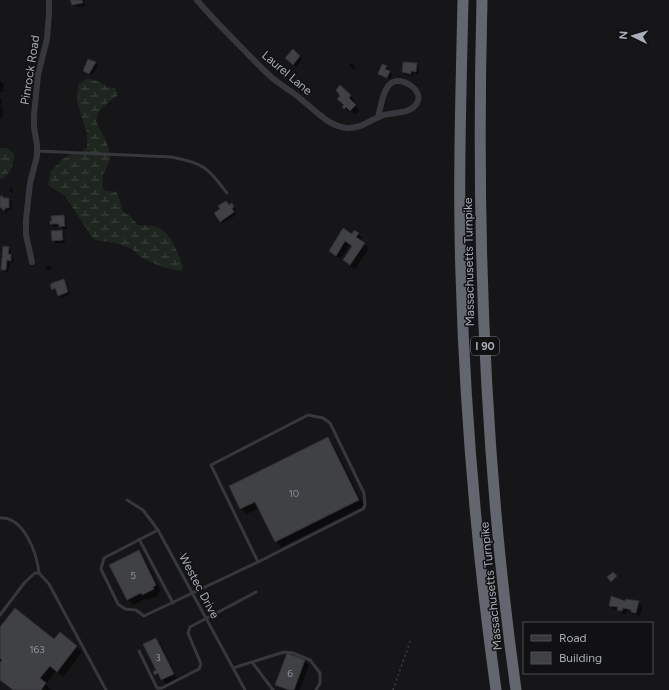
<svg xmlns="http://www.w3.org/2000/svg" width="669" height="690" font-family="Figtree,sans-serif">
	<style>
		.wetland { fill: url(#wetland-marsh) }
		.shadow { fill: #0007 }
		.building { fill: #404145; stroke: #303034 }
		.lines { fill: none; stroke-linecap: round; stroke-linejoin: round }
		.path { stroke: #3d3f44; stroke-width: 1.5; stroke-dasharray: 2 3; stroke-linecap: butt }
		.service { stroke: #37383d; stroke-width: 3 }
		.minor { stroke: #37383d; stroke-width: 6 }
		.motorway { stroke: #63666e; stroke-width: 11 }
		.labels { text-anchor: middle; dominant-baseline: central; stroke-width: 3; stroke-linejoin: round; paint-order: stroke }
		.number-label { font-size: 10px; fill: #8e929b }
		.shield { fill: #111113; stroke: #7b7e86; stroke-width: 1 }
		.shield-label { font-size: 11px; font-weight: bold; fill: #a8adb8 }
		.street-label { font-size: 12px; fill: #a8adb8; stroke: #111113 }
	</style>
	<defs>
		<pattern id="wetland-marsh" width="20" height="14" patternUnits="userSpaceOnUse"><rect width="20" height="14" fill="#1e261f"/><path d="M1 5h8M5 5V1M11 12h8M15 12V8" fill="none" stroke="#3c433d"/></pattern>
	</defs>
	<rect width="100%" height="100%" fill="#161618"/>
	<!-- wetland -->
	<g class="wetland">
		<path d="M87,78l13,4 7,5 8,1 3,7c-39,28 -14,26 -8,60 1,6 -5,13 -7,20 0,4 0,9 -1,13l5,3 10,1 6,20 7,4 8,9c6,1 13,0 18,2 14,3 23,28 27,40l-2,4 -19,-4 -20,-9 -10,-9 -16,-6 -20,-3 -4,-3 -27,-41 -17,-11 3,-14 12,-12 8,-5h9l7,-7v-14l-10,-31 1,-17z"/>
		<path d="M0,148h6l8,6c0,12 -4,20 -14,26z"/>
	</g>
	<!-- shadow -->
	<g class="shadow">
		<path d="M71,0h13l1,6 -9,1z"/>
		<path d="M293,50l9,9 -6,8 -7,-7z"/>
		<path d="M95,63l3,3 -6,9 -8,-4z"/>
		<path d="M351,63l5,5 -2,2 -5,-5z"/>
		<path d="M416,64l3,3 -1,7 -4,-1 -1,3 -7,-1 -3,-3z"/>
		<path d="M386,67l3,2 -1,2 4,3 -2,5 -8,-3 -3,-2z"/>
		<path d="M0,81l4,3 -1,8h-3z"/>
		<path d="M340,87l15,13 -3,2 7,8 -4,4 -4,-3 -2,1 -5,-5 2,-2 -5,-9z"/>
		<path d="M0,98l2,2 -1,7 2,2 -1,10 -2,-1z"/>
		<path d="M11,188l3,4 -2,1 -3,-3z"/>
		<path d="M0,197l9,2 3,3 -1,8h-4v2l-7,-2z"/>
		<path d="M231,204l5,5 -3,2 3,4 -13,8 -3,-2 9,-15z"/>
		<path d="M63,216l3,2 1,11h-4l-3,-3 -6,1 -3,-3z"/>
		<path d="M62,231l2,3 1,9h-10l-2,-2z"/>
		<path d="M358,234l4,4 -2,3 9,7 -14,21 -11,-9 9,-13 -3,-2 -10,14 -10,-8 22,-16z"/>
		<path d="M9,248l2,2v5l3,3 -1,5 -3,-1 -2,10h-4l-2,-3z"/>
		<path d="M50,266l2,3 -5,2 -2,-4z"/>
		<path d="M63,280l3,2 4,12 -9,4 -4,-7 -2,1 -2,-3z"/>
		<path d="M327,438l6,6 31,62 -83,41 -5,-6 -17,-33 -12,6 -6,-5 -11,-22z"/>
		<path d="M139,551l5,6 17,34 -3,2 1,2 -11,5 -1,-2 -14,7 -6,-6z"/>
		<path d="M626,602h12l4,4 -2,10 -13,-5 -1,3h-3l-3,-3 -6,-2 -4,-4z"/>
		<path d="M0,629l76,17 6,6 -19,25 -7,-6 -10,13 5,6h-38l-13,-10v-15l3,-4 -3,-3z"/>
		<path d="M155,639l5,4 17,35 -11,6 -5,-6h-1l-4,-4 2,-3z"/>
		<path d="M304,661l5,4 -9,25h-16l-8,-5z"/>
	</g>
	<!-- building -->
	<g class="building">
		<path d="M70,0h12l1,3 -11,2z"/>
		<path d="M293,49l7,7 -7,9 -8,-7z"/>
		<path d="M88,59l8,3 -7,12 -6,-3z"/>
		<path d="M403,62l14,1 -1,9 -5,-1v3l-9,-2z"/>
		<path d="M382,64l5,2 -2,3 5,2 -3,7 -9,-4z"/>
		<path d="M340,85l11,10 -2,3 7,7 -6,6 -4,-4 -2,2 -2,-2 2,-2 -7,-6 3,-3 -4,-6z"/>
		<path d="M0,196h3v2h6v10h-4v2h-3v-2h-2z"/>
		<path d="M226,201l3,4 3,-2 2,4 -2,1 2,4 -14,10 -6,-9 6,-4 -2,-3z"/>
		<path d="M64,215l1,11 -6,1v-3h-9v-3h2l-1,-5z"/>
		<path d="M343,228l9,6 2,-4 5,3 -3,4 9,6 -15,22 -7,-5 9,-14 -7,-5 -9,15 -7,-5z"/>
		<path d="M62,230l1,10 -11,1 -1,-10z"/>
		<path d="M3,246l6,1 -1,7h3v7l-4,-1 -1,10h-5z"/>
		<path d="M64,279l4,13 -10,4 -3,-8 -3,2 -2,-5 2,-1v-1z"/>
		<path d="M328,437l31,63 -84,42 -20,-40 -15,7 -11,-23z"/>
		<path d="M139,550l17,35 -3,2 1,2 -12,6 -1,-2 -14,7 -18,-35z"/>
		<path d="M613,572l4,4 -6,6 -4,-5z"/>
		<path d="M611,596l14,5 1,-2 13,2 -3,12 -5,-1v-2l-8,-2 -1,3 -5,-1 1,-3 -9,-1z"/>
		<path d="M15,608l39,31 6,-7 17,14 -20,26 -7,-6 -10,12 6,5 -5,7h-28l-13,-10v-17l2,-3 -2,-2v-31z"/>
		<path d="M156,638l18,36 -13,6 -3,-7 -3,2 -2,-3 3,-2 -13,-26z"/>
		<path d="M287,653l18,7 -11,30h-5l-14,-5z"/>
	</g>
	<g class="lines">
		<!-- path -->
		<path class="path" d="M393,690l18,-51"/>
		<!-- service -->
		<g class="service">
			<path d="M37,151l134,6c33,6 36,10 56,36"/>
			<path d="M127,500l16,10 15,20 87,160"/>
			<path d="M0,518c24,-2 37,36 39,55"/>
			<path d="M158,530l-54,28 -3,11 17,35 7,5 11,1 8,6 114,-54 105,-53 2,-4 -1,-12 -34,-70 -7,-5 -15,-3 -97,50 47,97"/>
			<path d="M139,539l34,64"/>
			<path d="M0,615l25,-33 10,-9h4l10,11 57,106"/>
			<path d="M139,651l18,37h5l37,-19 2,-5 -13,-31 2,-6 66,-35"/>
			<path d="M252,662l21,28"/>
			<path d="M233,668l51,-16 9,1 17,7 10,13v10l-4,7"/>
		</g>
		<!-- minor -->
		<g class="minor">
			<path d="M197,0c13,16 27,29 41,44 11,11 21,22 32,32 10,9 22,15 32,24 14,11 26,26 45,28 14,1 24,-9 37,-13 10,-3 27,-1 33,-12 7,-11 -12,-26 -24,-21 -10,5 -12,25 -15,35"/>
			<path d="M32,262l-6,-27v-15l4,-37 7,-27v-11l-3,-18v-12l4,-40 9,-36 2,-26v-13"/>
		</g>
		<!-- motorway -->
		<g class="motorway">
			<path d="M463,0c-2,92 -5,183 -2,275 4,138 16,278 35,415"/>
			<path d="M482,0c-6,230 2,462 34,690"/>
		</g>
	</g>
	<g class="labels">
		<!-- number labels -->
		<g class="number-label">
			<text x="294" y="493">10</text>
			<text x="133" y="575">5</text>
			<text x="37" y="649">163</text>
			<text x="158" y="657">3</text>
			<text x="290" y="673">6</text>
		</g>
		<!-- shield labels -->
		<rect class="shield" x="471" y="337" width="28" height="18" rx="3"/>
		<g class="shield-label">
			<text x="485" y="346">I 90</text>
		</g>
		<!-- street labels -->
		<g class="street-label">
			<text transform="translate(30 70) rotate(-81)">Pinrock Road</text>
			<text transform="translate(287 73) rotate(40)">Laurel Lane</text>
			<text transform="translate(469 262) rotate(-91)">Massachusetts Turnpike</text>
			<text transform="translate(199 586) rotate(62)">Westec Drive</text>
			<text transform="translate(491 586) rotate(-96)">Massachusetts Turnpike</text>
		</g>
	</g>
	<!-- legend -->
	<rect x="523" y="622" width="130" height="52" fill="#111113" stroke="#4d4f55"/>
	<rect x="531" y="635" width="20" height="6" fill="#37383d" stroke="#4d4f55"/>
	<text x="559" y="642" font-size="12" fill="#a8adb8">Road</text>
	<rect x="531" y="652" width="20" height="12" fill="#404145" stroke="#4d4f55"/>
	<text x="559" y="662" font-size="12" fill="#a8adb8">Building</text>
	<!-- north arrow -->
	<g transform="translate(633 36) rotate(275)" stroke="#111113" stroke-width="3" paint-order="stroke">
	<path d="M0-3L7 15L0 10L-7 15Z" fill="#a8adb8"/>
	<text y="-6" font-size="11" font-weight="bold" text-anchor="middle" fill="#a8adb8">N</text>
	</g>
</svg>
